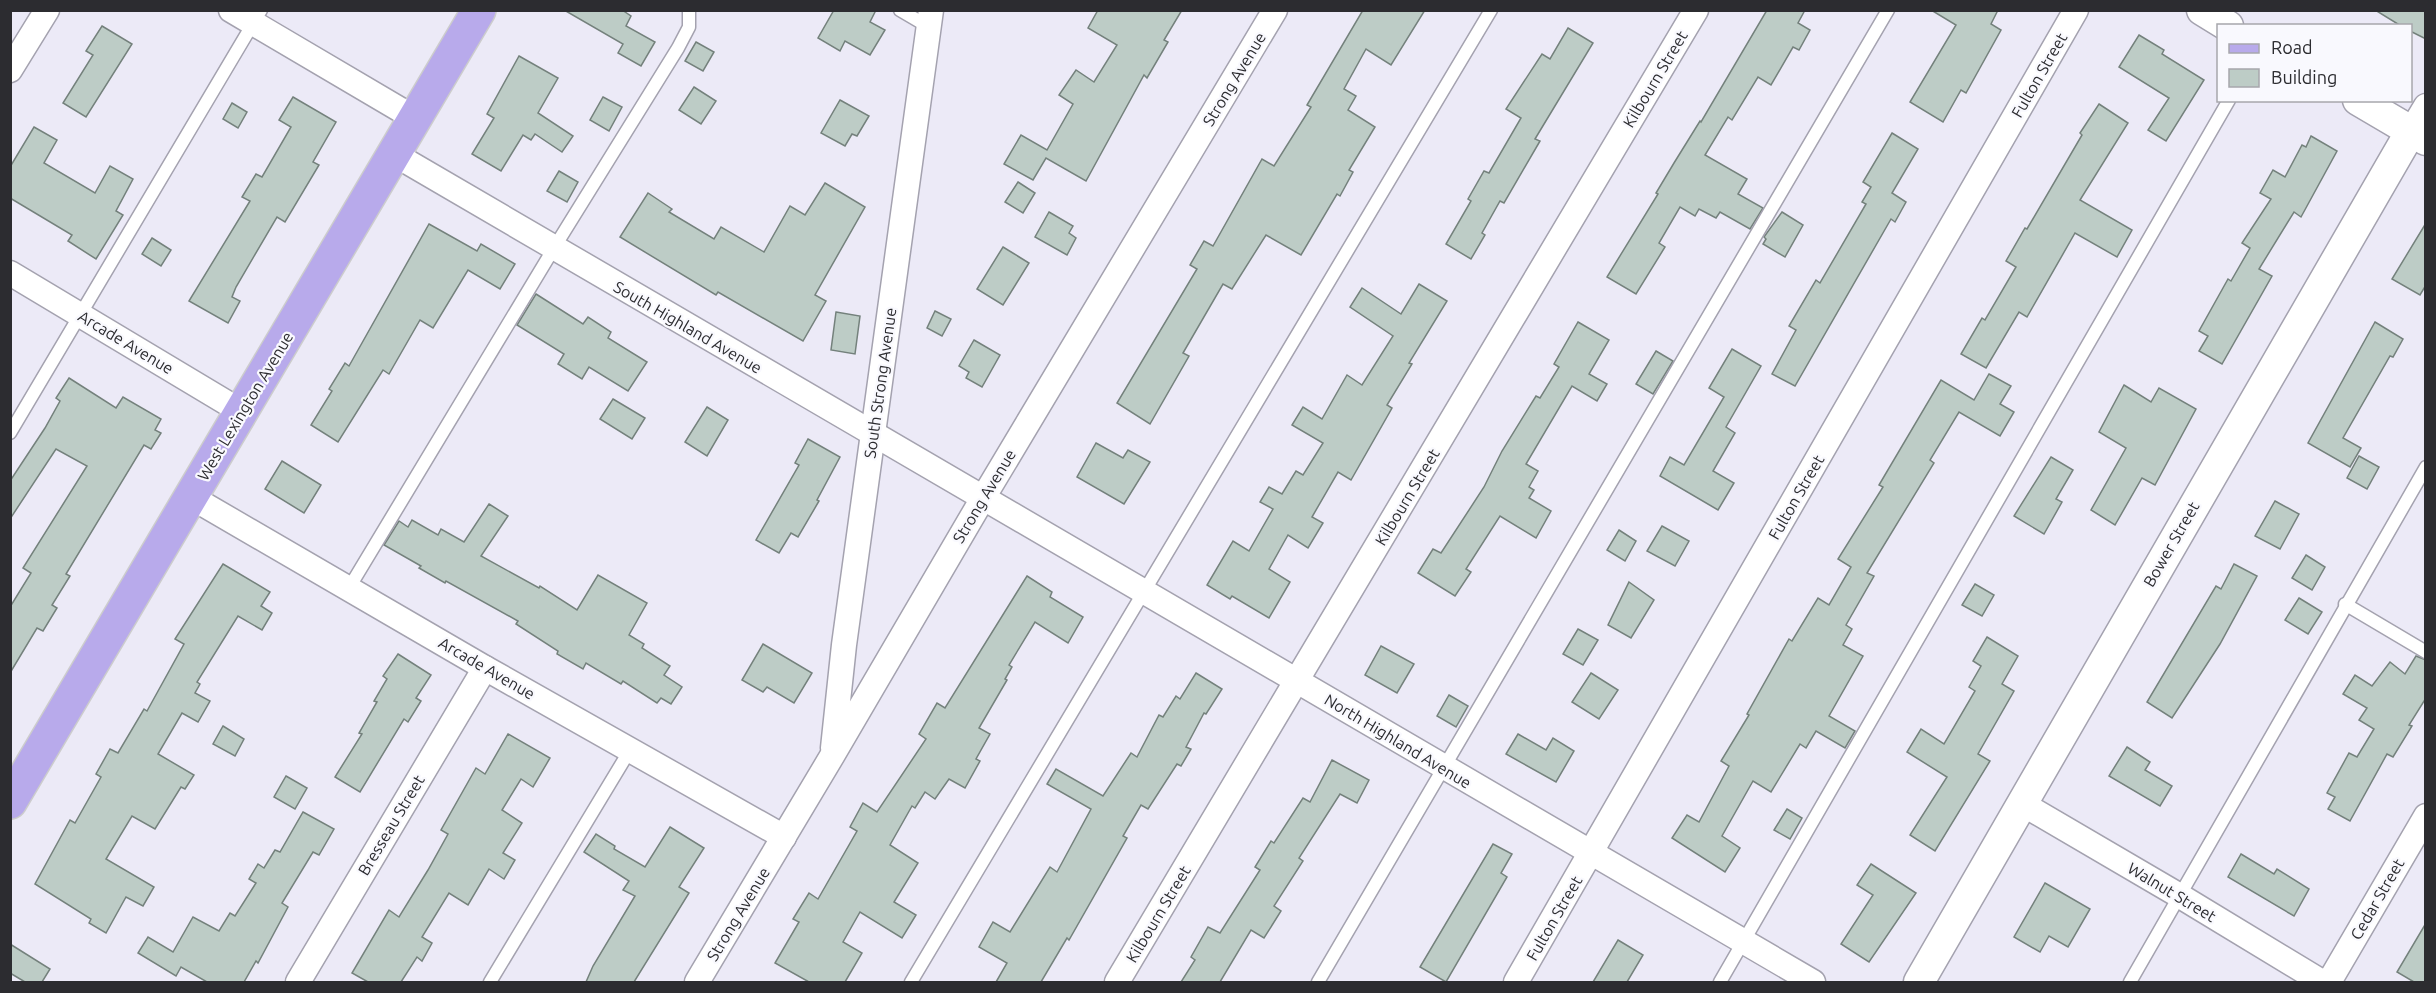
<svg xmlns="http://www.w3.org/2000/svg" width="2436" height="993" font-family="Ubuntu,sans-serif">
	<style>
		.building { fill: #bdccc6; stroke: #74817c; stroke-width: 1.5 }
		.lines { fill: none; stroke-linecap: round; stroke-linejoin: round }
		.service-casing { stroke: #a4a2af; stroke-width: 15 }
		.minor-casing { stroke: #a4a2af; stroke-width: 27 }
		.tertiary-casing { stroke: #a4a2af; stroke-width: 33 }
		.primary-casing { stroke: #cccccd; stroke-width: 36 }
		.service { stroke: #fff; stroke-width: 12 }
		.minor { stroke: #fff; stroke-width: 24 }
		.tertiary { stroke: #fff; stroke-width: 30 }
		.primary { stroke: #b8aaeb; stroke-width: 33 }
		.labels { text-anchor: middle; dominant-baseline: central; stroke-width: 4.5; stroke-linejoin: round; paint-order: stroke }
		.street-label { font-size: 16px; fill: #2c2c30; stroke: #f9f9fe }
	</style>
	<rect width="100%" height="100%" fill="#eceaf7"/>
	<!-- building -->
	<g class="building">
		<path d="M564,10h58l9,6 -5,10 29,16 -14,24 -23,-13 5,-9z"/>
		<path d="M834,10h42l-6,12 15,8 -15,25 -25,-14 -5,10 -22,-13z"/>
		<path d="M1098,10h84l-18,30 4,2 -21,36 -3,-3 -58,106 -40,-23 -13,22 -29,-16 17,-29 26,15 26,-46 -14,-9 17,-25 18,12 23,-37 -29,-17z"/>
		<path d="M1363,10h62l-34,55 -25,-16 -22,40 12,7 -8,14 27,17 -26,43 4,2 -13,24 -3,-2 -36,61 -35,-20 -34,54 -9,-5 -40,69 6,3 -39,68 -33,-21 80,-134 -7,-4 14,-24 9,5 49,-87 12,7 37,-59 -4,-2z"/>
		<path d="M1767,10h38l-7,13 12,7 -11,20 -6,-3 -22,38 -13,-8 -26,43 -4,-3 -23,38 42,24 -9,15 25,14 -13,21 -30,-17 -4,6 -17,-9 -4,7 -15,-9 -21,36 6,4 -29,47 -29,-17 51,-83 -2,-1 18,-30 26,-42 1,1z"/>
		<path d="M1931,10h67l-7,14 10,6 -35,63 -5,-3 -18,32 -33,-20 46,-77z"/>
		<path d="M2375,10h51v29l-16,-8v-5h-9z"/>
		<path d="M102,26l30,18 -46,73 -23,-14 30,-48 -7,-4z"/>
		<path d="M1568,28l25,15 -58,96 5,2 -36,62 -4,-2 -18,32 3,2 -14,24 -25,-15 25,-43 -3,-2 16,-28 5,2 32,-55 -15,-9 36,-55 8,5z"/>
		<path d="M2139,35l25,15 -2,4 42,26 -38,61 -18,-11 21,-32 -50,-31z"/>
		<path d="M696,42l18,10 -11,19 -18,-10z"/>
		<path d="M519,56l39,22 -20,35 35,23 -11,16 -27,-18 -4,6 -8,-5 -22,36 -29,-17 22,-36 -7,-4z"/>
		<path d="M694,87l22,14 -15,23 -22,-14z"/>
		<path d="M293,97l43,25 -23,40 6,3 -34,57 -8,-5 -41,70 -4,10 8,4 -12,22 -39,-22 61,-100 -8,-4 14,-23 6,3 29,-50 -12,-7z"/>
		<path d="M603,97l19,10 -13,24 -19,-11z"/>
		<path d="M840,100l29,16 -12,20 -5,-2 -7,12 -24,-13z"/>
		<path d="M232,103l15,9 -9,16 -15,-9z"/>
		<path d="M2099,104l29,19 -48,77 52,30 -15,27 -42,-24 -48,84 -8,-5 -33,56 -25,-14 21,-36 3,2 31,-53 -10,-6 19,-33 2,1 55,-94 -2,-2z"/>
		<path d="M34,127l23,13 -13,23 51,30 15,-27 23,13 -17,32 7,4 -27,44 -28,-18 4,-6 -62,-37v-31z"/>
		<path d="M1892,133l26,16 -26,44 14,9 -11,20 -4,-3 -96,167 -23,-12 24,-44 -7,-4 27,-46 4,3 46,-79 -4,-2 9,-15 -8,-5z"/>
		<path d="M2311,136l26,15 -36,66 -7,-5 -35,57 13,7 -50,88 -23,-13 9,-15 -9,-5 29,-52 3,2 19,-33 -8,-5 29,-44 -11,-6 13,-23 12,7 17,-32 4,2z"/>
		<path d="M559,171l19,11 -11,20 -20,-11z"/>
		<path d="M1018,182l17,11 -12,20 -18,-11z"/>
		<path d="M825,183l40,24 -50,88 11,6 -23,40 -85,-49 -2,3 -96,-58 28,-44 24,16 -3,3 45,27 7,-12 43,25 26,-46 15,9z"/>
		<path d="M1049,212l24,14 -4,7 7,5 -9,17 -32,-18z"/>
		<path d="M1782,212l21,13 -18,32 -22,-13 3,-5 -2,-2z"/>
		<path d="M2426,223v62l-6,10 -28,-16z"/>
		<path d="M429,224l48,27 4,-7 34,20 -15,25 -32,-19 -35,58 -13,-8 -31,54 -6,-4 -45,72 -27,-17 21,-34 -3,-2 16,-26 4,3z"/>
		<path d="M152,238l19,12 -10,16 -19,-12z"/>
		<path d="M1003,247l26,16 -26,42 -26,-16z"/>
		<path d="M1419,284l28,17 -38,62 3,1 -25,41 5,3 -41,72 -13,-8 -26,45 11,6 -15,25 -20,-13 -19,34 21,13 -21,36 -37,-22 -2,3 -23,-14 26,-44 16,10 24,-42 -13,-7 9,-15 13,7 14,-23 7,4 20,-32 -31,-18 11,-18 19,12 25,-44 15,10 31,-49 -43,-29 12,-19 39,26z"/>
		<path d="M536,294l47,30 5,-7 23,15 -3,6 39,24 -19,29 -39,-24 -7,12 -24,-15 6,-10 -47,-29z"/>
		<path d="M935,311l16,8 -9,17 -15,-8z"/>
		<path d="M836,312l24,4 -5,38 -24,-4z"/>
		<path d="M1578,322l31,18 -20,34 18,10 -10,17 -25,-15 -46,78 12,7 -9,16 5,3 -5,8 22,13 -15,27 -36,-22 -34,53 5,3 -16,24 -37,-23 15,-24 8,4 43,-66 18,-36 34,-55 4,2 19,-31 -5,-3z"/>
		<path d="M2375,322l28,17 -10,18 -3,-1 -47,82 18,10 -11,19 -42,-24z"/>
		<path d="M974,340l26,15 -18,32 -16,-9 3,-6 -10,-6z"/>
		<path d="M1732,349l29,17 -35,61 9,6 -22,38 21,12 -16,27 -58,-34 10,-19 14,8 40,-68 -15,-9z"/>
		<path d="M1656,351l17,10 -20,33 -17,-10z"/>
		<path d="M1989,374l22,12 -11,18 14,8 -14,24 -41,-24 -29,48 4,3 -67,110 7,3 -28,49 6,4 -9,16 20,11 -34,60 26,15 -10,17 -29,-17 -10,17 -6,-4 -29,48 -18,-11 -31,55 18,12 -15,24 -53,-34 15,-23 12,7 30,-56 -8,-5 28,-46 -2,-1 42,-75 3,2 26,-43 11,7 22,-38 -13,-8 45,-72 -4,-2 62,-105 33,20z"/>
		<path d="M69,378l47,30 7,-11 38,22 -6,11 6,3 -10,16 -7,-4 -78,129 4,2 -18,29 5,3 -14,23 -6,-3 -27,45v-66l21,-34 -8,-5 64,-102 -31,-17 -46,70v-38l35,-53 15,-27 -4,-3z"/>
		<path d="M2124,385l27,17 8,-14 37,21 -41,76 -13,-7 -27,47 -24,-15 35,-62 -27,-16z"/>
		<path d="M613,399l32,19 -13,21 -32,-20z"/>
		<path d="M707,407l21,13 -21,36 -22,-14z"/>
		<path d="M808,439l32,18 -23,43 2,1 -21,36 -7,-4 -12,20 -23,-13 43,-75 -4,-2z"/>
		<path d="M1096,443l27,15 5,-8 22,12 -26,42 -47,-27z"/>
		<path d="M2359,456l20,11 -12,22 -20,-11z"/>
		<path d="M2051,457l22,13 -17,29 6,3 -18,32 -30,-18z"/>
		<path d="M282,461l39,24 -17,28 -39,-24z"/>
		<path d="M2275,501l24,13 -19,35 -25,-13z"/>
		<path d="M489,504l19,12 -27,40 58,32 1,-2 37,24 21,-35 49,28 -18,32 15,9 -2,4 28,18 -6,9 18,12 -11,17 -10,-6 -4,5 -34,-22 -2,3 -35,-21 -3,6 -26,-15 1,-3 -42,-27 2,-3 -72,-40 -1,2 -26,-15 2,-2 -37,-21 15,-24 9,6 4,-7 26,15 3,-6 23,13z"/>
		<path d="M1662,526l27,15 -14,25 -28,-15z"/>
		<path d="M1619,530l17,11 -11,20 -18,-11z"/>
		<path d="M2306,555l19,12 -13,23 -20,-12z"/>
		<path d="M223,564l47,28 -9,14 11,7 -10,17 -24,-14 -41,66 3,2 -5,9 15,8 -12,21 -16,-9 -24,41 36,21 -9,14 -4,-2 -26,42 -23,-13 -26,43 48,28 -11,19 -17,-9 -20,36 -17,-10 2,-4 -56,-35 35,-64 5,3 26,-46 -5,-3 14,-25 8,4 26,-44 3,2 37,-67 -9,-5z"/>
		<path d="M2234,564l23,12 -37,68 -48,74 -25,-16 69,-116 5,3z"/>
		<path d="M1027,576l25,16 -2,5 33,20 -15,26 -33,-21 -26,43 3,2 -7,12 2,1 -28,48 11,6 -14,25 4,2 -15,27 -16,-9 -14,20 -10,-7 -10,16 -3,-2 -22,39 28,18 -24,39 22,13 -14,23 -42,-26 -17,30 19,11 -17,29h-36l-34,-19 24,-41 -6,-3 16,-26 9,6 39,-68 -7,-4 13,-24 14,9 49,-73 -7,-5 18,-31 8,5z"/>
		<path d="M1629,582l25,18 -23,38 -23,-13z"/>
		<path d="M1975,584l19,11 -12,21 -20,-11z"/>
		<path d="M2299,598l23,14 -14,22 -23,-14z"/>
		<path d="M1578,629l20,11 -15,25 -20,-11z"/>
		<path d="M1987,637l31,19 -16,28 12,7 -36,63 12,7 -55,90 -25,-16 37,-58 -40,-25 14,-23 23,15 31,-53 -6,-4 12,-21 -8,-5z"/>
		<path d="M763,644l49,29 -18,30 -27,-16 -4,5 -21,-12z"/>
		<path d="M1381,646l33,18 -17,29 -32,-18z"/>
		<path d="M398,654l33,21 -15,23 5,3 -13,21 -4,-3 -44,73 -25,-15 27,-43 -3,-1 18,-31 -3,-1 13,-22 -4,-3z"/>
		<path d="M2416,656l10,4v38l-17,27 3,1 -19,31 -6,-3 -37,67 -22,-12 7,-12 -8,-4 22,-40 8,4 17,-28 -15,-9 8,-12 -24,-14 12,-19 17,11 18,-24 15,12z"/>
		<path d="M1196,673l26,16 -16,25 -2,-1 -18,34 5,2 -10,17 -4,-2 -29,45 -7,-4 -18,31 4,2 -58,102 -2,-2 -26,44h-45l11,-19 -28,-16 14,-25 17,10 40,-65 7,5 34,-63 -44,-25 9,-15 47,27 28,-43 6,4 22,-42 4,2 13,-21 4,3z"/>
		<path d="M1591,673l27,17 -19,29 -27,-17z"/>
		<path d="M1449,695l19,11 -12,21 -19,-11z"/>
		<path d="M223,726l21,13 -9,17 -22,-12z"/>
		<path d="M508,734l42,24 -17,29 -12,-8 -19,31 20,13 -19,30 12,7 -11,19 -15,-10 -21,36 -19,-12 -27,44 10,6 -10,18 -5,-4 -16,25h-33l-16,-9 37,-63 10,7 29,-47 20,-36 -7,-4 35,-62 9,6z"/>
		<path d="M1518,734l28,16 7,-12 21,13 -18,31 -50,-28z"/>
		<path d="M2127,747l23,15 -5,8 27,16 -12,20 -51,-30z"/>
		<path d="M1332,760l37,20 -12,23 -17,-9 -41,64 4,3 -29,45 7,5 -17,27 -13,-8 -31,52h-39l14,-22 -4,-3 17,-30 12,6 40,-63 -5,-3 16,-26 3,2 29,-45 7,4z"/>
		<path d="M286,776l21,12 -12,21 -21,-12z"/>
		<path d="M1787,809l15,9 -12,21 -16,-9z"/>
		<path d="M303,812l31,17 -15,26 -6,-3 -31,51 6,4 -30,56 -2,-2 -12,21h-37l-26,-15 -5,9 -38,-23 10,-16 25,15 20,-35 26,14 11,-18 5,3 21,-33 -7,-4 9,-15 6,4 11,-18 5,2z"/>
		<path d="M670,827l34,21 -25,39 10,6 -55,89h-48l7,-16 42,-70 -12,-6 6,-9 -45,-29 12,-18 19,12 -1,3 31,18z"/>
		<path d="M1493,844l19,10 -11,19 6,4 -61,105 -26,-15z"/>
		<path d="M2241,854l33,20 3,-5 32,20 -15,27 -66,-39z"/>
		<path d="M1871,864l45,29 -47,69 -28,-18 32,-49 -16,-10z"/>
		<path d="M2045,883l45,26 -22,38 -19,-11 -9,16 -26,-15z"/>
		<path d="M2426,923v59h-12l-17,-10z"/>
		<path d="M1618,940l25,15 -16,27h-34z"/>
		<path d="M10,944l40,25 -8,13h-17l-15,-9z"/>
	</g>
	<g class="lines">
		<!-- service casing -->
		<g class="service-casing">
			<g id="service">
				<path d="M900,10l29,17"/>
				<path d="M10,433l251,-423"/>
				<path d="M349,588l205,-340 124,-200 11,-21v-17"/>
				<path d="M2345,604l81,48"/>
				<path d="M490,982l140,-232"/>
				<path d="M911,982l580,-972"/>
				<path d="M1318,982l570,-972"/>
				<path d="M1720,982l509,-882"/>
				<path d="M2130,982l296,-515"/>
			</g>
		</g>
		<!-- minor casing -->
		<g class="minor-casing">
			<g id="minor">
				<path d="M231,10l185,109"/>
				<path d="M10,70l37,-60"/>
				<path d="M2411,131l15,-25"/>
				<path d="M394,154l1419,828"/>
				<path d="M10,273l232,139"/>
				<path d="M191,497l294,171 299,169"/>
				<path d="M833,748l11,-103 87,-635"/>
				<path d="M2021,803l159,93 142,86"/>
				<path d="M298,982l187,-314"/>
				<path d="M697,982l135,-226 151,-258 292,-488"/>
				<path d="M1117,982l579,-972"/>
				<path d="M1516,982l560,-972"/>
				<path d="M2329,982l97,-166"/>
			</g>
		</g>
		<!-- tertiary casing -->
		<g class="tertiary-casing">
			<g id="tertiary">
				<path d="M2202,10l26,16"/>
				<path d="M2358,100l68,40"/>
				<path d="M1919,982l492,-851"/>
			</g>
		</g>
		<!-- primary casing -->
		<g class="primary-casing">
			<path id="primary" d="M10,802l469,-792"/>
		</g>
		<!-- service -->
		<use href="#service" class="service"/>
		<!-- minor -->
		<use href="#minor" class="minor"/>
		<!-- tertiary -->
		<use href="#tertiary" class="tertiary"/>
		<!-- primary -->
		<use href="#primary" class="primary"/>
	</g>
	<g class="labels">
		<!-- street labels -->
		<g class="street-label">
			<text transform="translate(2039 75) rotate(-60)">Fulton Street</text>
			<text transform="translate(1234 79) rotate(-59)">Strong Avenue</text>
			<text transform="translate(1655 79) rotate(-59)">Kilbourn Street</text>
			<text transform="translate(688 327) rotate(30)">South Highland Avenue</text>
			<text transform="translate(126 342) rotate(31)">Arcade Avenue</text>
			<text transform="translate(880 383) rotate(-82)">South Strong Avenue</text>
			<text transform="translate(245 406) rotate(-59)">West Lexington Avenue</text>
			<text transform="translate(984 496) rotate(-59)">Strong Avenue</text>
			<text transform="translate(1407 497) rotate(-59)">Kilbourn Street</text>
			<text transform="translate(1796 497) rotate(-60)">Fulton Street</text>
			<text transform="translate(2171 544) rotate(-60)">Bower Street</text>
			<text transform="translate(487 668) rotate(30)">Arcade Avenue</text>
			<text transform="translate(1398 741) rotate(31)">North Highland Avenue</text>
			<text transform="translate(391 825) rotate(-59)">Bresseau Street</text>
			<text transform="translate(2172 892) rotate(31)">Walnut Street</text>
			<text transform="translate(2377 899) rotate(-60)">Cedar Street</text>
			<text transform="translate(738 914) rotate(-59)">Strong Avenue</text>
			<text transform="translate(1158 914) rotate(-59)">Kilbourn Street</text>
			<text transform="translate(1554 918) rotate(-60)">Fulton Street</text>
		</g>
	</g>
	<!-- border -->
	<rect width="2436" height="993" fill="none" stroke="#2c2c30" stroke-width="24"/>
	<!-- legend -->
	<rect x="2217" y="24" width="195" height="78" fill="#f9f9fe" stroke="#a7a7ac" stroke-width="1.5"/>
	<rect x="2229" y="44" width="30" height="9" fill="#b8aaeb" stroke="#a7a7ac" stroke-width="1.5"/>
	<text x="2271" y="54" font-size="18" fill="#2c2c30">Road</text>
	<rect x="2229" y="69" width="30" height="18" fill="#bdccc6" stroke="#a7a7ac" stroke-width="1.5"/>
	<text x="2271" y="84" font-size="18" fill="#2c2c30">Building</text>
</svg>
